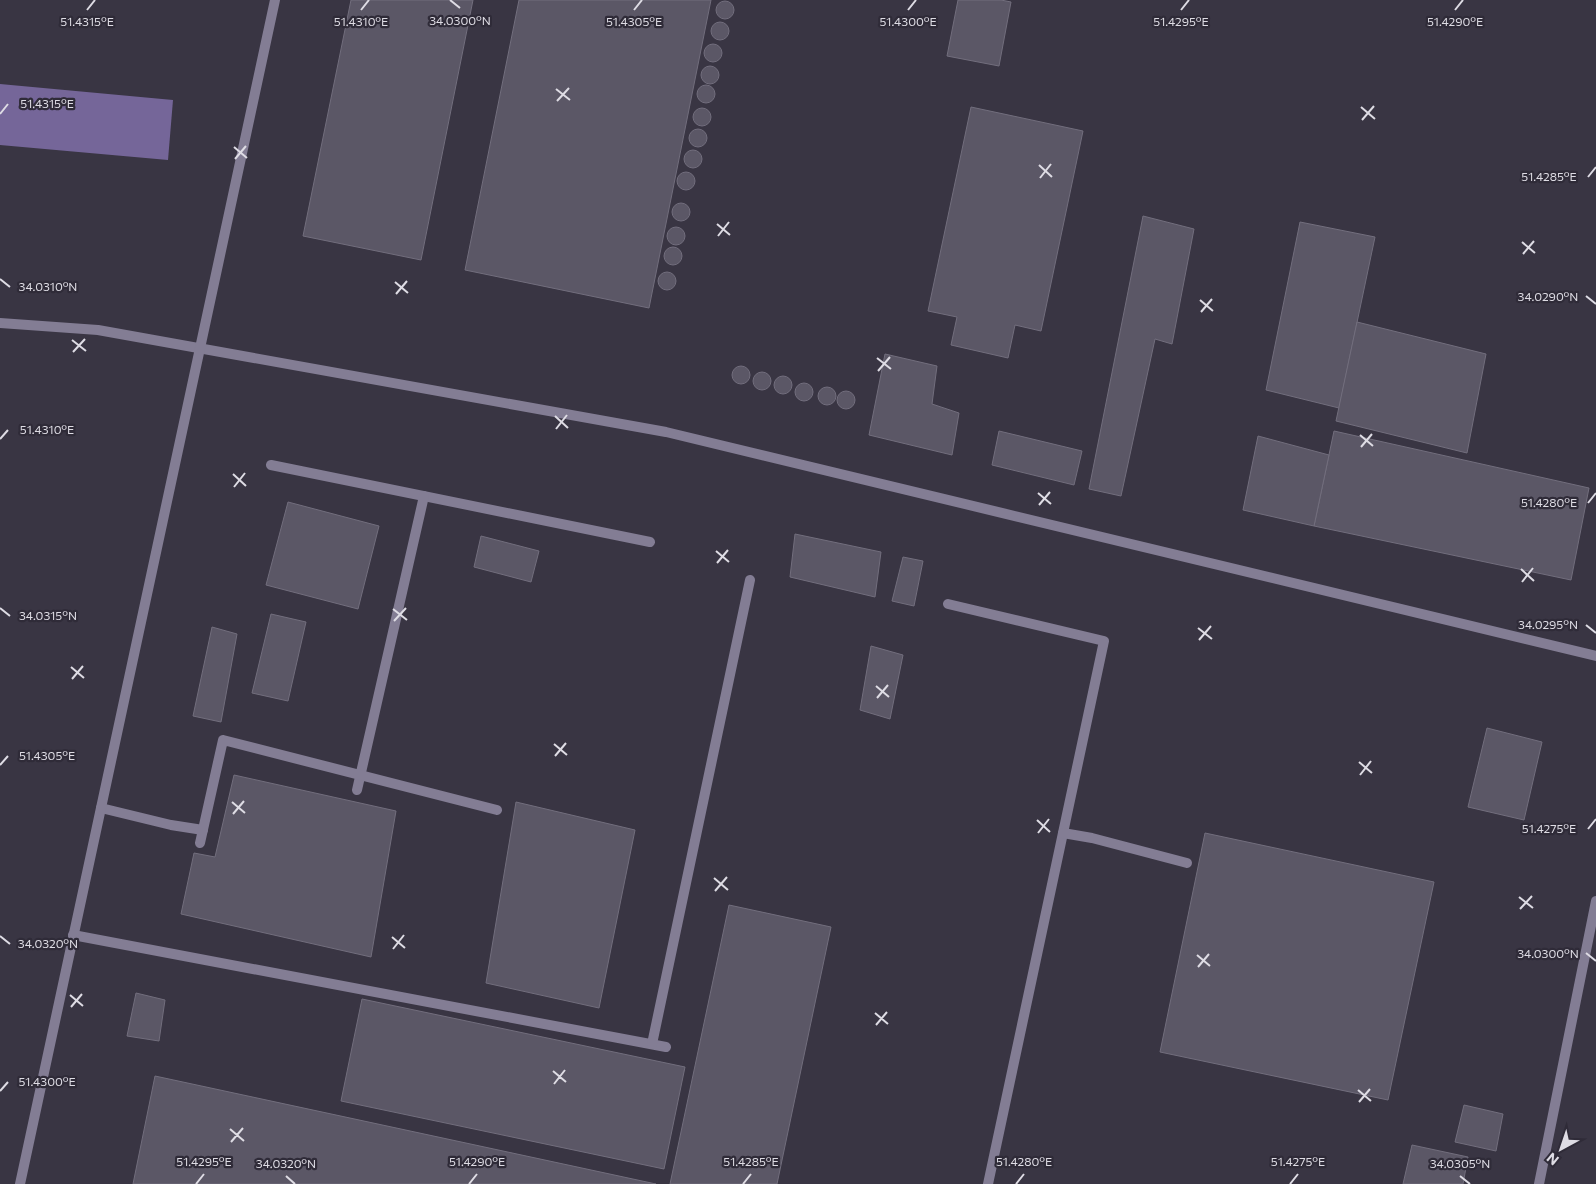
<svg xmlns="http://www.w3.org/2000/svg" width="1596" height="1184" font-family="Commissioner,sans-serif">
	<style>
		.forest { fill: #756699 }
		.building { fill: #5b5766; stroke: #726e7d }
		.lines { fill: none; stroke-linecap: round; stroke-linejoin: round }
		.lane { stroke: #837d94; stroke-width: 10 }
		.ticks { fill: none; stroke: #dedce4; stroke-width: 2 }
		.ticks-label { font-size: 12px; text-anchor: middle; fill: #dedce4; stroke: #2f2b38; stroke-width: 4.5; stroke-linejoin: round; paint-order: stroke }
	</style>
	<rect width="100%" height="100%" fill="#393543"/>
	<!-- forest -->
	<path class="forest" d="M0,84l173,16 -5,60 -168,-15z"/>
	<!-- building -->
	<g class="building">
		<path d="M351,0h122l-52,260 -118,-24z"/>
		<path d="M519,0h192l-62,308 -184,-38z"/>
		<path d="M958,0h43l10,2 -12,64 -52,-10z"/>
		<circle cx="725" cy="10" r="9"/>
		<circle cx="720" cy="31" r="9"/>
		<circle cx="713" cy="53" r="9"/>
		<circle cx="710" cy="75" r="9"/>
		<circle cx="706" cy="94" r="9"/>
		<path d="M971,107l112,24 -42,200 -26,-6 -7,33 -57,-13 6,-28 -29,-6z"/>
		<circle cx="702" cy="117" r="9"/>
		<circle cx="698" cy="138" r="9"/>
		<circle cx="693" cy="159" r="9"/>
		<circle cx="686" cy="181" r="9"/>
		<circle cx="681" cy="212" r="9"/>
		<path d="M1143,216l51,13 -22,115 -17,-5 -34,157 -32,-7z"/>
		<path d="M1300,222l75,15 -36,171 -73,-18z"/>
		<circle cx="676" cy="236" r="9"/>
		<circle cx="673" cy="256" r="9"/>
		<circle cx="667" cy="281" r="9"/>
		<path d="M1357,322l129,32 -19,99 -131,-32z"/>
		<path d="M885,354l52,12 -5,38 27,9 -7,42 -83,-20z"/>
		<circle cx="741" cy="375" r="9"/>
		<circle cx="762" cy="381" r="9"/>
		<circle cx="783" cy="385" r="9"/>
		<circle cx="804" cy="392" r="9"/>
		<circle cx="827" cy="396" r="9"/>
		<circle cx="846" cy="400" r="9"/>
		<path d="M999,431l83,20 -8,34 -82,-20z"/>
		<path d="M1334,431l255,57 -18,92 -257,-54z"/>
		<path d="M1258,436l71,19 -15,71 -71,-16z"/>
		<path d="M288,502l91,24 -21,83 -92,-24z"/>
		<path d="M795,534l86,18 -6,45 -85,-20z"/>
		<path d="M481,536l58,15 -8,31 -57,-15z"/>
		<path d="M903,557l20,4 -9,45 -22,-5z"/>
		<path d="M271,614l35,8 -18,79 -36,-8z"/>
		<path d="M212,627l25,7 -16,88 -28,-6z"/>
		<path d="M871,646l32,9 -13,64 -30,-9z"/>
		<path d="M1487,728l55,14 -18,78 -56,-13z"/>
		<path d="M234,775l162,36 -25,146 -190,-43 13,-61 21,4z"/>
		<path d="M516,802l119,28 -36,178 -113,-25z"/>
		<path d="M1205,833l229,49 -46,218 -228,-48z"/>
		<path d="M729,905l102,22 -54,257h-107z"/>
		<path d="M136,993l29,7 -6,41 -32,-5z"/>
		<path d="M362,999l323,68 -21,102 -323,-68z"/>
		<path d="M155,1076l501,108h-523z"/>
		<path d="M1464,1105l39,9 -7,37 -41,-9z"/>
		<path d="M1412,1145l56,12 -5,27h-60z"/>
	</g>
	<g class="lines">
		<!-- lane -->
		<g class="lane">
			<path d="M0,323l98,7 568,102 930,224"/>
			<path d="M271,465l379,77"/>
			<path d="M948,604l156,37 -116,543"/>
			<path d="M357,790l67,-294"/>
			<path d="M101,808l70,17 32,5"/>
			<path d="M1063,833l29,5 95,25"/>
			<path d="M200,843l23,-103 274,70"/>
			<path d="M73,935l593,112"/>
			<path d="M652,1044l98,-464"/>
			<path d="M20,1184l255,-1184"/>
			<path d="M1539,1184l57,-283"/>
		</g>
	</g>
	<!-- ticks -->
	<path class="ticks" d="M450,0l10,8M87,10l8,-10M361,10l8,-10M634,10l8,-10M908,10l8,-10M1181,10l8,-10M1455,10l8,-10M556,89l14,11M557,101l12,-13M1361,107l14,12M0,114l8,-10M1362,120l12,-14M234,147l13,11M235,159l11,-13M1039,165l13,12M1588,177l8,-10M1040,178l11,-14M717,224l13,11M718,236l11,-14M1522,242l13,11M1523,254l11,-13M0,279l10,8M395,282l13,11M396,294l11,-13M1586,296l10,8M1200,300l13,11M1201,312l11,-13M72,340l14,11M73,352l12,-13M877,358l14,11M878,371l12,-14M555,416l13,12M556,429l11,-14M1360,435l13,11M0,439l8,-9M1361,447l11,-13M233,474l13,12M234,487l11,-14M1038,493l13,11M1588,503l8,-10M1039,505l11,-13M716,551l13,11M717,563l11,-13M1521,569l13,12M1522,582l11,-14M0,608l10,8M393,609l14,11M394,621l12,-13M1586,625l10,8M1198,628l14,11M1199,640l12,-14M71,667l13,11M72,679l11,-13M876,686l13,11M877,698l11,-13M554,744l13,11M555,756l11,-13M1359,762l13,11M0,765l8,-9M1360,775l11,-14M232,802l13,11M233,814l11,-13M1037,820l13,12M1588,829l8,-10M1038,833l11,-14M714,878l14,12M715,891l12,-14M1519,897l14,11M1520,909l12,-13M0,936l10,8M392,937l13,11M393,949l11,-14M1586,953l10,8M1197,955l13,11M1198,967l11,-13M70,995l13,11M71,1007l11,-13M875,1013l13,11M876,1025l11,-13M553,1071l13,11M554,1084l11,-14M1358,1090l13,11M0,1091l8,-9M1359,1102l11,-13M230,1129l14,12M231,1142l12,-14M286,1176l9,8M1460,1176l10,8M196,1184l8,-10M469,1184l8,-10M743,1184l8,-10M1016,1184l8,-10M1290,1184l8,-10"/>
	<g class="ticks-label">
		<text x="460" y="25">34.0300°N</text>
		<text x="87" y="26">51.4315°E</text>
		<text x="361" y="26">51.4310°E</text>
		<text x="634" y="26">51.4305°E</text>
		<text x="908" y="26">51.4300°E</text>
		<text x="1181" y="26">51.4295°E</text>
		<text x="1455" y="26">51.4290°E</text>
		<text x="47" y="108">51.4315°E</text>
		<text x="1549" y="181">51.4285°E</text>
		<text x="48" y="291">34.0310°N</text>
		<text x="1548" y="301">34.0290°N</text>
		<text x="47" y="434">51.4310°E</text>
		<text x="1549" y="507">51.4280°E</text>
		<text x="48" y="620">34.0315°N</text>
		<text x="1548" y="629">34.0295°N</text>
		<text x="47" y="760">51.4305°E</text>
		<text x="1549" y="833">51.4275°E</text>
		<text x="48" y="948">34.0320°N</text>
		<text x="1548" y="958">34.0300°N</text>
		<text x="47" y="1086">51.4300°E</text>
		<text x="204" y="1166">51.4295°E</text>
		<text x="477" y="1166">51.4290°E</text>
		<text x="751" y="1166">51.4285°E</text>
		<text x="1024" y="1166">51.4280°E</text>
		<text x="1298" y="1166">51.4275°E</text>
		<text x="286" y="1168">34.0320°N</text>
		<text x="1460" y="1168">34.0305°N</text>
	</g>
	<!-- north arrow -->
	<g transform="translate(1561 1149) rotate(220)" stroke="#2f2b38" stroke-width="4" paint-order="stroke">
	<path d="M0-4L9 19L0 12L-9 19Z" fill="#dedce4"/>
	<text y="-8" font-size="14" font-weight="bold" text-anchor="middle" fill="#dedce4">N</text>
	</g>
</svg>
